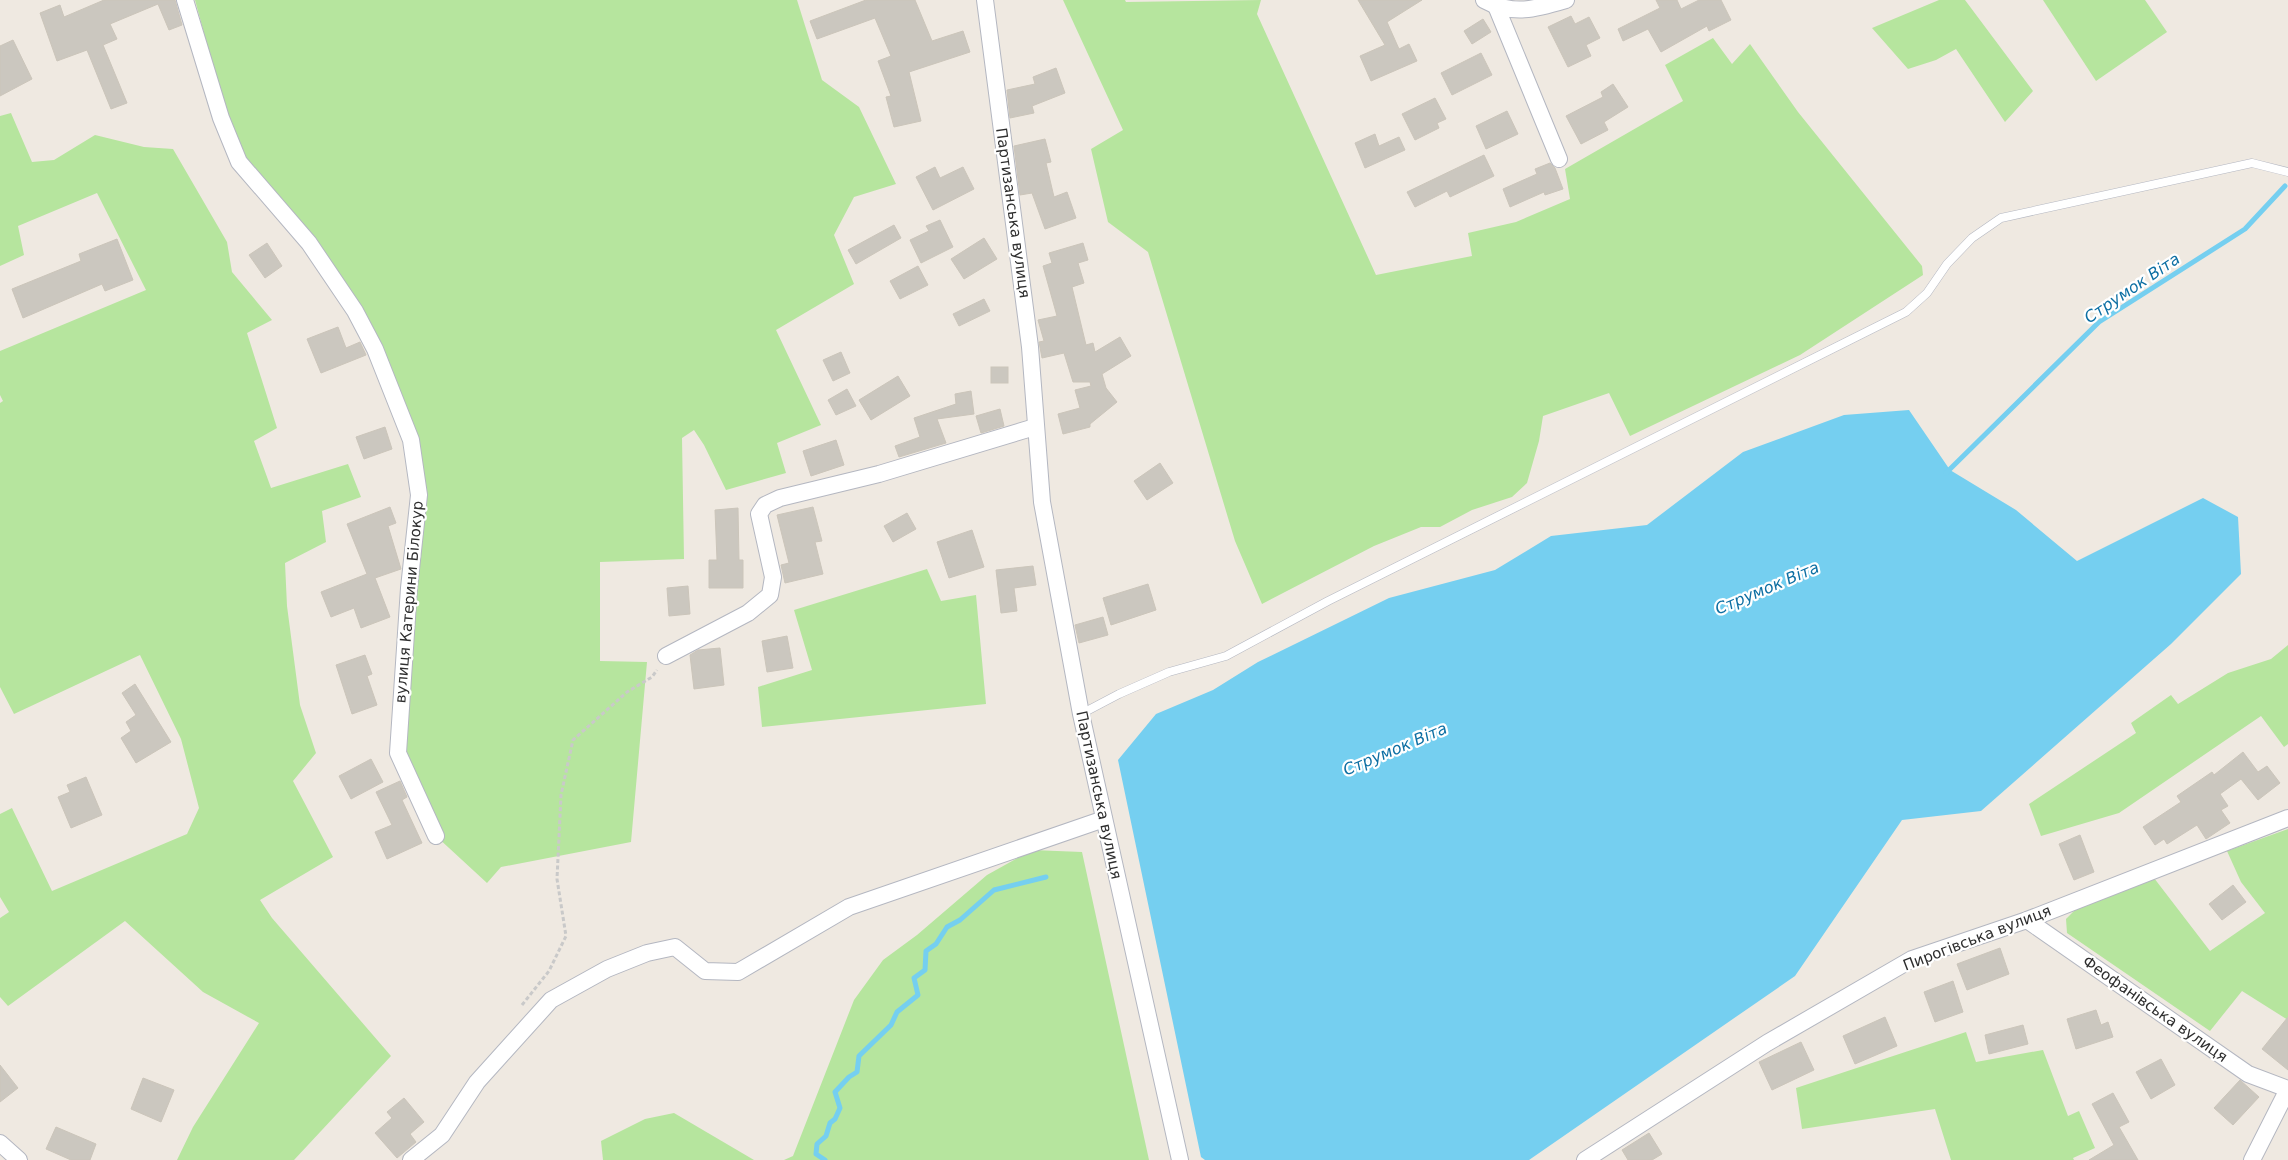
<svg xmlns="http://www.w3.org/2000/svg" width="2288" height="1160" font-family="'DejaVu Sans',sans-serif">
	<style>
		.green { fill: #b6e59e }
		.water { fill: #75cff0 }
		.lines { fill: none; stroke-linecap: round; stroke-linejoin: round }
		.stream { stroke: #75cff0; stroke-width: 5 }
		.building { fill: #cbc7bf; stroke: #cbc5ba }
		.lane-casing { stroke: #b4b7c1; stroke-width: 9 }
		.street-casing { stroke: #b4b7c1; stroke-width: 18 }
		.path { stroke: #c9c9c9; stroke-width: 3; stroke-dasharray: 4 2.5; stroke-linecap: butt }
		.lane { stroke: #fff; stroke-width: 8 }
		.street { stroke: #fff; stroke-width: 16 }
		.labels { text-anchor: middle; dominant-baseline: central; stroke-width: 4.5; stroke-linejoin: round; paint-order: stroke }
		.street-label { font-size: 15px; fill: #2e2e2e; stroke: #fff }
		.water-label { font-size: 16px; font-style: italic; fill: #0d6fa3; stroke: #fff }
	</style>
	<rect width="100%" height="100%" fill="#efe9e1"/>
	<!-- green -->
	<g class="green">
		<path d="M195,0h602l25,80 37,27 37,77 -42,13 -20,38 20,49 -78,46 45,95 -44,18 9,30 -60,17 -22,-45 -10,-15 -12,8 2,121 -84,3v99l47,1 -16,180 -130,25 -14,16 -51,-47 -38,-83 21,-258 -8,-55 -56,-129 -116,-149z"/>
		<path d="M1063,0h62l1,2 135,-2 -4,14 119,261 96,-19 -4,-23 48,-11 54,-23 -5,-30 118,-68 -18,-36 48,-27 19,26 18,-20 48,68 124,154 1,9 -123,80 -170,81 -21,-43 -66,23 -4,25 -12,42 -15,14 -40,13 -32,17h-19l-47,19 -112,58 -27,-63 -87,-289 -40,-30 -17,-73 32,-19z"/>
		<path d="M1939,0h26l68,91 -28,31 -49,-73 -20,11 -28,9 -36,-41z"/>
		<path d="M2043,0h102l22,32 -71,49z"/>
		<path d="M11,113l21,49 22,-2 41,-25 49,12 29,2 54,93 5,30 40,48 -25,13 30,95 -23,13 17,47 77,-24 13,33 -39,14 4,31 -41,21 2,43 13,99 16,48 -23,28 40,76 -73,43 12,18 119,138 -97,104h-117l16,-33 66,-104 -56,-31 -78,-71 -117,85 -8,-9v-79l9,-6 -9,-15v-83l12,-6 40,83 135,-57 12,-26 -18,-69 -41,-84 -126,59 -14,-27v-284l3,-2 -3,-6v-44l146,-61 -49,-97 -79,33 6,29 -24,11v-150z"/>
		<path d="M927,569l14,32 35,-6 10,109 -224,23 -4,-40 54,-17 -18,-60z"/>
		<path d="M2288,645v99l-4,3 -23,-31 -142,97 -78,23 -12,-32 107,-71 -5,-10 40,-28 7,9 50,-31 43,-14z"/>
		<path d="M2288,829v191l-46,-29 -32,40 -143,-98 -1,-14 16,-16 72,-25 56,73 55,-38 -24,-31 -14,-31z"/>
		<path d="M1032,850l50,2 67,308h-365l9,-4 61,-156 29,-40 34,-25 70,-60z"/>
		<path d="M1966,1032l10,30 67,-12 25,66 11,-5 16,37 -22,10 1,2h-123l-16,-51 -133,20 -6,-41z"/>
		<path d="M674,1113l80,47h-151l-2,-19 44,-22z"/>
	</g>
	<!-- water -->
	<path class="water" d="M1909,410l41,60 66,40 61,51 126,-63 35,19 3,57 -70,70 -190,167 -79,9 -107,156 -266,184h-324l-4,-3 -83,-397 38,-46 57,-24 45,-28 131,-64 106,-28 56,-34 96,-11 96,-73 101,-37z"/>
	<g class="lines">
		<!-- stream -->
		<g class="stream">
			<path d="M1946,473l153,-151 146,-93 40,-43"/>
			<path d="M825,1160l-9,-6 1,-10 9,-8 4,-13 5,-4 5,-11 -5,-16 14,-15 8,-5 2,-16 32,-31 6,-13 21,-17 -4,-17 11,-8 1,-19 10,-7 11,-17 13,-7 34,-30 52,-13"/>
		</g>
	</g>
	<!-- building -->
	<g class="building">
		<path d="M104,0h71l7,25 -13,5 -11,-26 -48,20 7,15 -14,6 24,58 -16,6 -24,-59 -30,11 -17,-48 20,-8 4,12z"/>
		<path d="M866,0h49l17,41 31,-10 7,21 -61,20 12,49 -27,6 -8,-30 5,-1 -13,-35 13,-5 -16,-38 -58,21 -7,-18z"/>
		<path d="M1358,0h64l-35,22 12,27 10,-5 8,17 -46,20 -11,-25 25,-11z"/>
		<path d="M1656,0h21l4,9 18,-9h22l10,20 -22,11 -2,-5 -46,26 -13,-23 -25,12 -5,-12 42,-21z"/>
		<path d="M1571,16l4,8 14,-7 11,21 -14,7 5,11 -23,11 -20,-40z"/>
		<path d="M1483,19l8,13 -19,12 -8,-13z"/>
		<path d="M13,40l19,39 -32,17v-50z"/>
		<path d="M1481,53l11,22 -40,20 -11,-22z"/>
		<path d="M1056,68l9,25 -33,13 2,7 -24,5 -3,-28 28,-6 -2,-7z"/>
		<path d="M1613,84l15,23 -24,15 4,8 -27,14 -15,-28 37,-19 -2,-5z"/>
		<path d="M1435,98l11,21 -9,4 2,5 -24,12 -13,-26z"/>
		<path d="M1507,111l11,23 -32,15 -10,-23z"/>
		<path d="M1375,134l4,12 20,-9 6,13 -40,18 -10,-25z"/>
		<path d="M1045,139l6,23 -5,1 8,34 13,-5 9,26 -31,11 -13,-36 -12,2 -6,-49z"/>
		<path d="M1484,155l10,21 -44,21 -3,-6 -32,16 -8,-15z"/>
		<path d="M1550,163l5,5 8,21 -18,6 -1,-3 -34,15 -7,-18 34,-15 -2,-5z"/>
		<path d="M935,167l5,11 23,-11 11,22 -41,21 -17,-33z"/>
		<path d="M940,220l13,27 -32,16 -11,-23 19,-9 -3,-5z"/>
		<path d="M894,225l7,13 -45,26 -8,-14z"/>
		<path d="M984,238l13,21 -33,20 -13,-20z"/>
		<path d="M117,239l16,41 -28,11 -3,-7 -79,34 -11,-29 69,-28 -2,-7z"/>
		<path d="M267,243l15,23 -17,12 -16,-23z"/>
		<path d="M1083,243l5,17 -10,3 6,20 -12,4 14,58 7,-2 2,9 25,-15 11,19 -29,18 4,14 11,14 -27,22v3l-27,7 -5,-20 22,-6 -5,-18 16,-4 -1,-4h-17l-9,-29 -22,5 -3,-16 5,-1 -6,-21 19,-4 -14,-50 9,-3 -3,-10z"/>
		<path d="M918,266l10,19 -28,14 -10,-18z"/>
		<path d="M984,299l6,12 -31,15 -6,-12z"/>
		<path d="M338,327l8,21 14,-6 6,13 -45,18 -14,-34z"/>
		<path d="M841,352l9,21 -17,8 -10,-21z"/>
		<rect x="991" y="367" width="17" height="16"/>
		<path d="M898,376l12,20 -39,24 -12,-20z"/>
		<path d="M847,389l9,17 -20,9 -8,-15z"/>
		<path d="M971,391l3,23 -37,5 9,24 -47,14 -4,-11 25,-9 -6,-19 42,-14 -1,-10z"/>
		<path d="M1000,409l4,17 -23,7 -5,-17z"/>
		<path d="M385,427l7,22 -28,10 -8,-22z"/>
		<path d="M836,440l8,25 -33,11 -8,-25z"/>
		<path d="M1160,463l13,20 -26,17 -13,-19z"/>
		<path d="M390,507l6,16 -8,3 13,43 -26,9 15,39 -29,11 -7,-20 -23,9 -10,-25 46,-18 -20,-50z"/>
		<path d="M813,507l9,34 -7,1 8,32 -38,9 -4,-18 8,-2 -12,-48z"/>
		<path d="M738,508l1,52h4v28h-34v-28h8l-2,-50z"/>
		<path d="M907,513l9,16 -23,13 -9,-16z"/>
		<path d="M972,530l12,37 -35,11 -12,-36z"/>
		<path d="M1033,566l3,19 -22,3 3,23 -16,2 -5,-43z"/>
		<path d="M1148,584l8,26 -45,15 -8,-27z"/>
		<path d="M688,586l2,28 -21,2 -2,-28z"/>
		<path d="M1103,617l5,18 -29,8 -4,-18z"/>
		<path d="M787,636l6,32 -26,4 -5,-31z"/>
		<path d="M720,648l4,37 -30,4 -4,-34 8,-5z"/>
		<path d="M365,655l7,19 -5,2 10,29 -25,9 -16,-49z"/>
		<path d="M135,684l36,58 -35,21 -15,-25 10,-7 -5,-9 10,-7 -14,-22z"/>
		<path d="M2243,752l15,20 9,-6 13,17 -22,17 -17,-21 -21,15 8,12 -7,4 9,13 -24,16 -9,-14 -30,19 -3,-5 -9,6 -12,-18 38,-25 -4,-6 35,-24 2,3z"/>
		<path d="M371,759l12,23 -32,17 -12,-23z"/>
		<path d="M86,777l16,38 -31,13 -13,-31 12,-5 -3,-7z"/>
		<path d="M400,781l7,16 -5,3 20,43 -35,16 -12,-27 17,-7 -16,-33z"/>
		<path d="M2080,835l14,37 -20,8 -15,-36z"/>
		<path d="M2233,885l13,17 -24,18 -13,-16z"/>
		<path d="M2000,948l9,26 -42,16 -10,-26z"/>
		<path d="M1953,981l10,31 -28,10 -11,-30z"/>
		<path d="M2096,1010l5,15 7,-3 5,15 -37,12 -9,-30z"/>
		<path d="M1885,1017l12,29 -42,18 -12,-28z"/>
		<path d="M2288,1017v53l-26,-21z"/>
		<path d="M2023,1025l5,19 -39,10 -4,-19z"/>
		<path d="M1801,1042l13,28 -42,20 -13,-28z"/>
		<path d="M2161,1059l14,26 -24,14 -15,-27z"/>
		<path d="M0,1065l18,23 -18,14z"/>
		<path d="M143,1078l31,12 -13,32 -30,-13z"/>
		<path d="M2240,1080l19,17 -26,28 -19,-17z"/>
		<path d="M2113,1093l16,29 -10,5 19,33h-49l25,-15 -22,-41z"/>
		<path d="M404,1098l20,24 -14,12 6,8 -19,16 -22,-25 17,-15 -5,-6z"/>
		<path d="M56,1127l40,17 -6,16h-19l-25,-11z"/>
		<path d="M1649,1133l13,21 -10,6h-24l-6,-10z"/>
	</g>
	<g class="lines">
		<!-- lane casing -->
		<g class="lane-casing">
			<path id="lane" d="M1081,714l38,-20 50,-22 57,-16 102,-55 578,-289 21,-19 20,-29 25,-26 29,-20 251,-55 36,9"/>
		</g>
		<!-- street casing -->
		<g class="street-casing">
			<g id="street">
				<path d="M185,0l36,118 18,44 70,81 46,68 20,38 36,91 8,55 -10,93 -11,165 38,83"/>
				<path d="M985,0l45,347 12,155 39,212 99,446"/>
				<path d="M1484,0c29,16 52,9 82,0"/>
				<path d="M1496,6l63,153"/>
				<path d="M666,656l82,-43 22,-18 3,-18 -14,-63 6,-9 15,-7 99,-24 156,-47"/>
				<path d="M2027,920l221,154 40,15"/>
				<path d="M0,1143l19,17"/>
				<path d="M411,1160l31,-25 35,-53 74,-82 56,-31 40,-16 28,-6 30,24 33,1 111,-65 255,-88"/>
				<path d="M1585,1160l182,-117 145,-84 115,-39 261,-102"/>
				<path d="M2252,1160l36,-71"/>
			</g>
		</g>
		<!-- path -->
		<path class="path" d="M522,1005l27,-34 17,-35 -9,-57 4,-84 12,-55 54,-48 25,-15 5,-7"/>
		<!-- lane -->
		<use href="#lane" class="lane"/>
		<!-- street -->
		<use href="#street" class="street"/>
	</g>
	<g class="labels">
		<!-- street labels -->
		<g class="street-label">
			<text transform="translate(1013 213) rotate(82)">Партизанська вулиця</text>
			<text transform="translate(409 602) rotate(-85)">вулиця Катерини Білокур</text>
			<text transform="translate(1099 795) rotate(78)">Партизанська вулиця</text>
			<text transform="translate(1977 938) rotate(-21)">Пирогівська вулиця</text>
			<text transform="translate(2155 1009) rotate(35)">Феофанівська вулиця</text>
		</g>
		<!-- water labels -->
		<g class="water-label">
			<text transform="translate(2132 288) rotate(-34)">Струмок Віта</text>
			<text transform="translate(1767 588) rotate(-23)">Струмок Віта</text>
			<text transform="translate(1395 749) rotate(-23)">Струмок Віта</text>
		</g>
	</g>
</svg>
